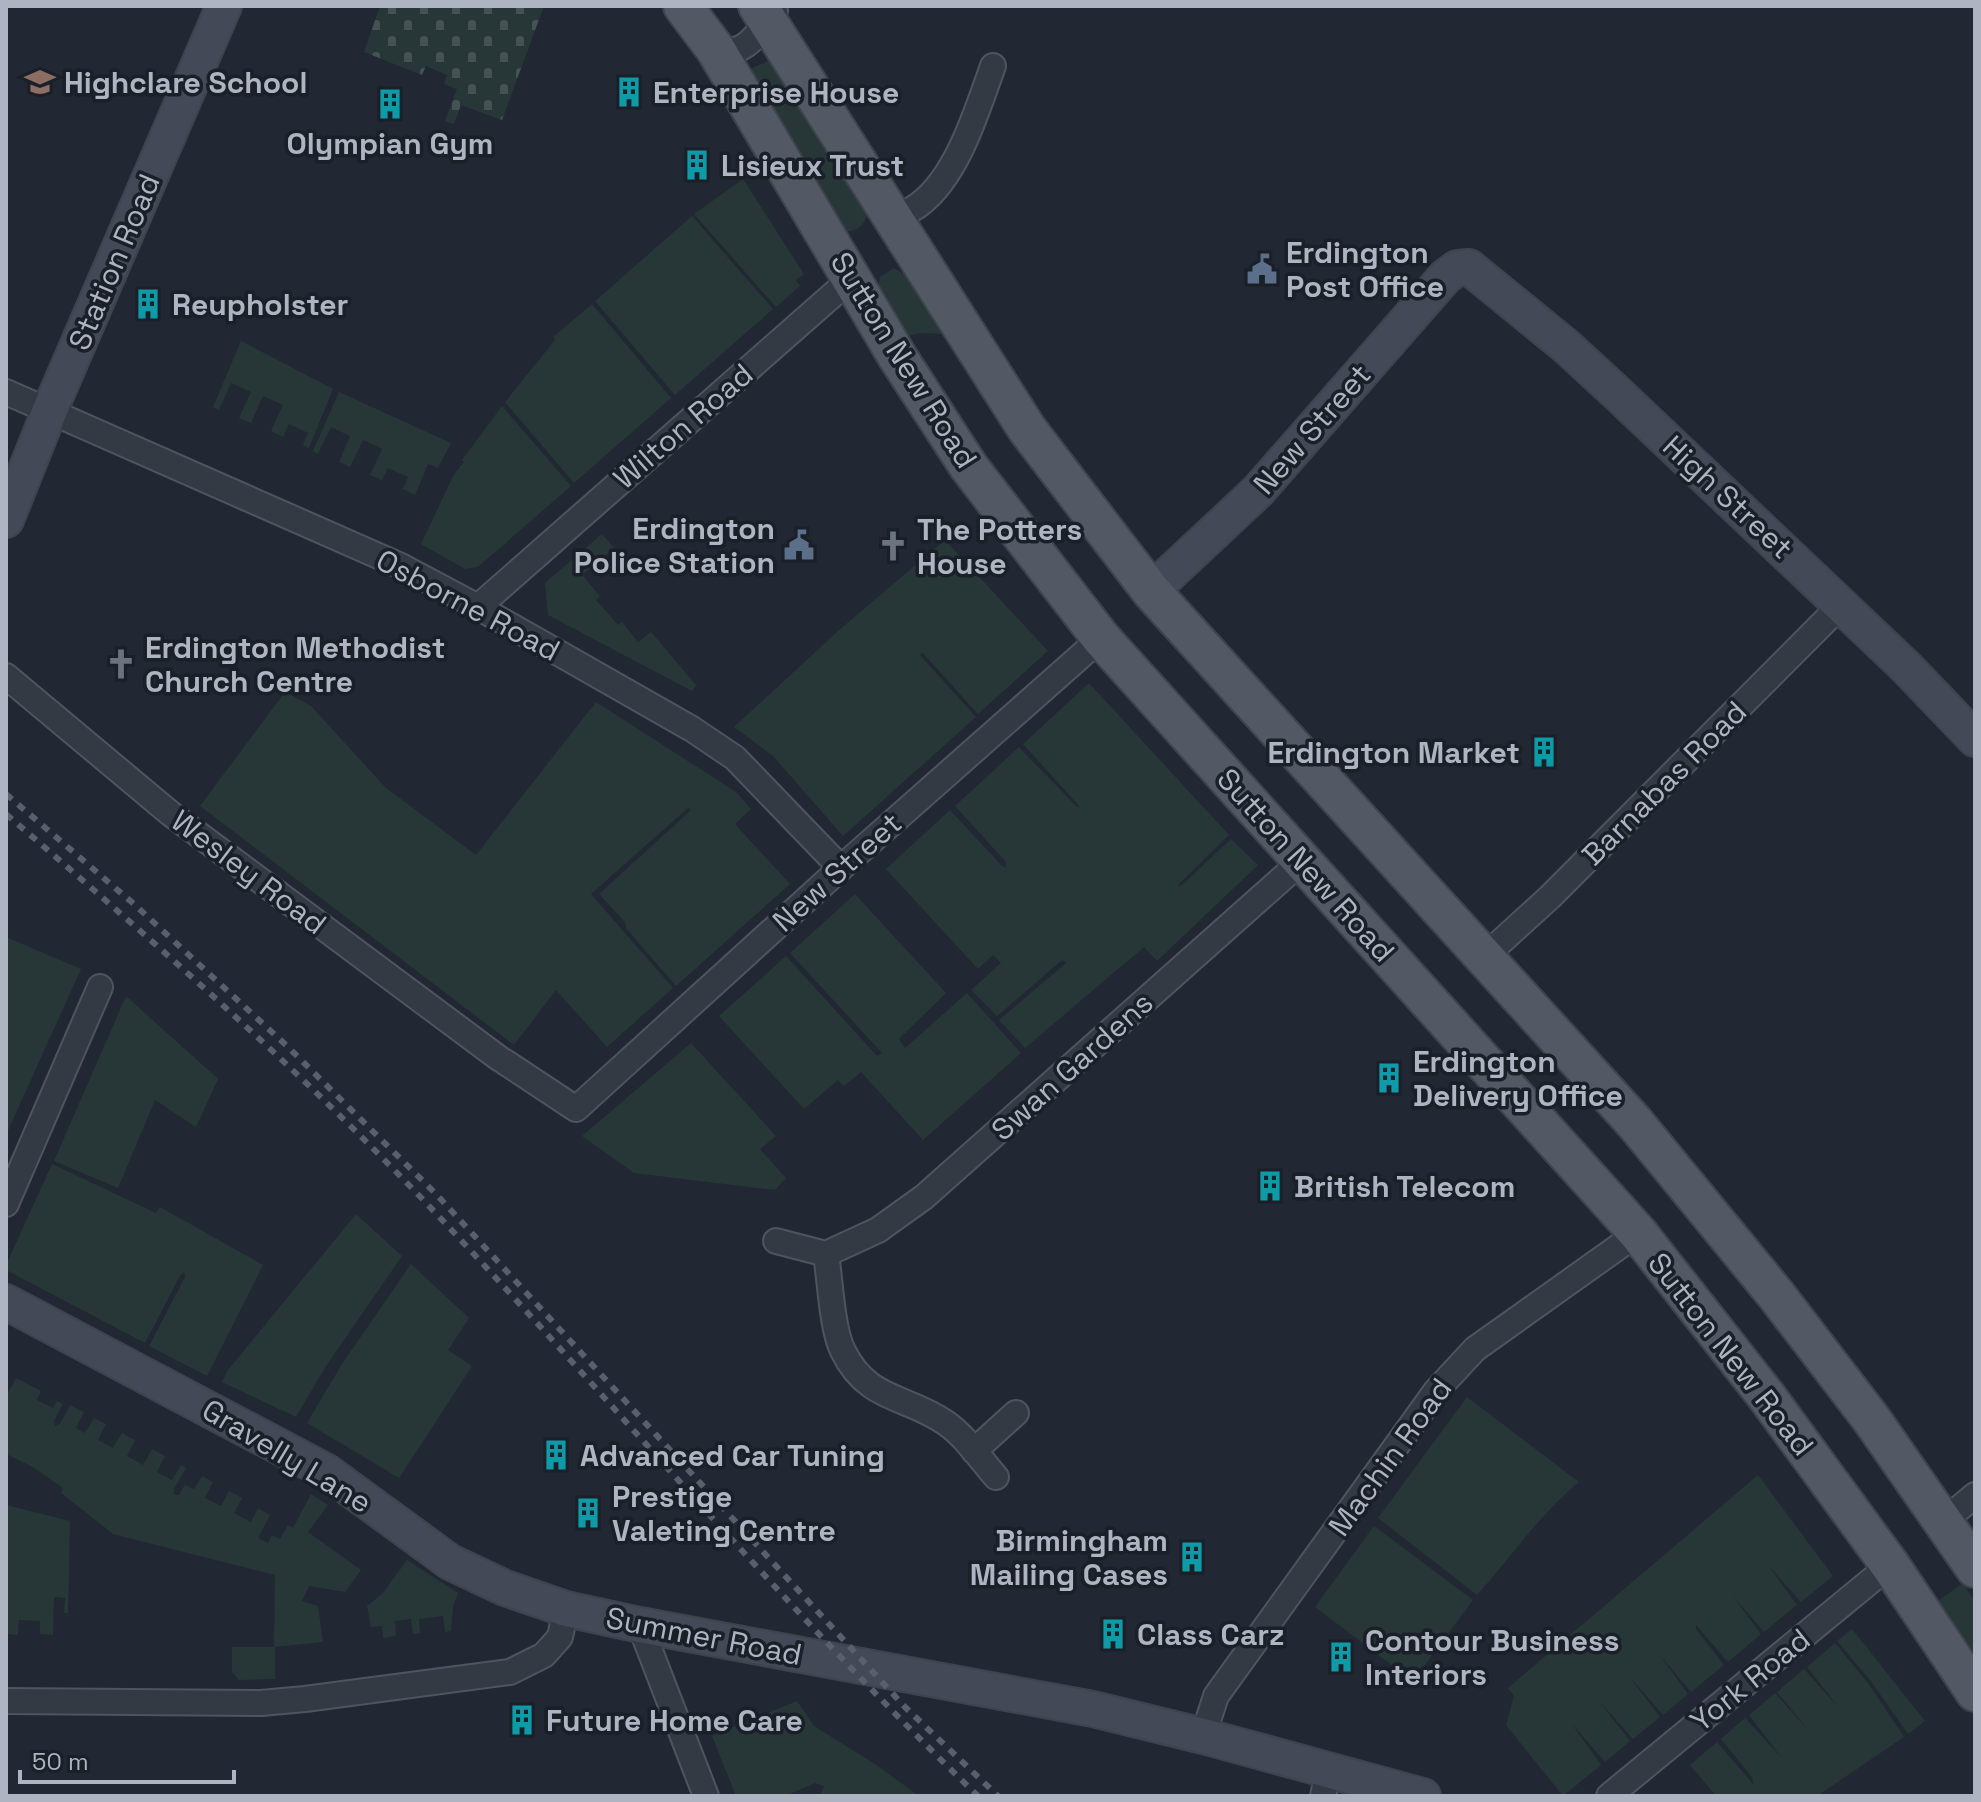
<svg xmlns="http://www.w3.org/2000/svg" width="1981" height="1802" font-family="'Space Grotesk',sans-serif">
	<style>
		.green { fill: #273738 }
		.cemetery { fill: url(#cemetery-stones) }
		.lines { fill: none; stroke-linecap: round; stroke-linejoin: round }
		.minor-casing { stroke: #4f545f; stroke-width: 28 }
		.secondary-casing { stroke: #3e434d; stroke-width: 38 }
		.primary-casing { stroke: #3e434d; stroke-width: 42 }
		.minor { stroke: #343a44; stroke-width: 24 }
		.secondary { stroke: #434956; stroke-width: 34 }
		.primary { stroke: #525864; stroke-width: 38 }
		.rail { stroke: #595f6d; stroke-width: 6; stroke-dasharray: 8 8; stroke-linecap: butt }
		.labels { text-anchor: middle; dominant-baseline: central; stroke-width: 7; stroke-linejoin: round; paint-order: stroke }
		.poi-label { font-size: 30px; font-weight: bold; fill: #aeb4c1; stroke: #1a1f28; text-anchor: start }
		.street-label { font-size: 30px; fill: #aeb4c1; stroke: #1a1f28 }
	</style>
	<defs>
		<pattern id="cemetery-stones" width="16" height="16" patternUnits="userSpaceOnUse" patternTransform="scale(2)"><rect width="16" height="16" fill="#273738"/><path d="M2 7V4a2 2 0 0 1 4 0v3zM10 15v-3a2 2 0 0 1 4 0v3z" fill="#445253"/></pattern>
	</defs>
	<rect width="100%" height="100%" fill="#212733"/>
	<!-- green -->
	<g class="green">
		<path d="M767,61l5,1 96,151c-4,14 -13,20 -27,18l-93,-154 3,-8z"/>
		<path d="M743,179l61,95 -8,6 4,6 -24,21 -82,-93z"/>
		<path d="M692,216l81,93 -98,86 -80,-94z"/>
		<path d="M894,268l11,7 37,59 -21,-1 -14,3 -29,-50 2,-9z"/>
		<path d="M592,304l79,94 -97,85 -69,-81 50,-62 -2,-3z"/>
		<path d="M241,341l92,48 -24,59 -6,-3 5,-12 -19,-9 -6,13 -12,-6 12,-26 -20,-9 -12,27 -12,-5 12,-26 -20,-9 -12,27 -6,-3z"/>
		<path d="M339,392l112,51 -13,25 -10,-4 -13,31 -12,-6 5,-12 -20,-9 -6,12 -12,-5 12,-26 -19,-9 -13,27 -11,-5 11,-26 -19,-9 -13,27 -5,-3z"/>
		<path d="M502,406l69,80 -93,81 -13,2 -44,-25 33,-70 10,-12 -2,-2z"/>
		<path d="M602,534l12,14 -32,27 18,21 -4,4 22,25 4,-3 16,20 13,-10 45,53 -4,6 -144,-76 -3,-32z"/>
		<path d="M945,540l103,111 -70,63 -56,-62 -2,3 56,62 -133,119 -70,-80 -39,-29 104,-96z"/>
		<path d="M1089,683l140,152 -52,51 5,-1 49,-46 27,26 -101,96 -13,-14 -119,101 -26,-28 67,-57 -4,-3 -65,56 -26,-26 30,-27 -8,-8 -15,14 -92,-100 64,-59 52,56 4,2v-6l-51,-56 64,-59 57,59 5,2 -58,-64z"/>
		<path d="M285,692l26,14 75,82 90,67 120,-153 140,90 15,17 -16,15 55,60 -114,102 -50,-58 -1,-6 -26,-28 92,-84 -3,-2 -97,86 82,94 -66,59 -51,-57 -42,55 -314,-239z"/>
		<path d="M855,894l91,99 -47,46 6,9 62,-55 54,60 -98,87 -62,-68 -17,14 -6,-6 -34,29 -85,-93 67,-60 91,100 5,-3 -92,-100z"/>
		<path d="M6,937l75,32 -75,166z"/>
		<path d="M126,996l92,83 -22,48 -41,-27 -37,88 -64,-27z"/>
		<path d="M691,1043l85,93 -16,13 26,29 -11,12 -141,-17 -52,-37z"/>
		<path d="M52,1164l104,49 4,-6 103,58 -56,111 -58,-30 36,-69 -1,-5 -4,4 -35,67 -139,-73v-5z"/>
		<path d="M356,1214l46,42 -76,110 -30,51 -74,-35 6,-12z"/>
		<path d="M411,1264l58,54 -21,32 24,16 -73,112 -92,-55 35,-59z"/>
		<path d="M16,1378l25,13 -4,9 16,8 4,-7 6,3 -9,17 1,5 5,-2 10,-19 14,7 -8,16 9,5 9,-15 12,6 -8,16 15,8 9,-15 13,7 -8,16 16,9 9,-16 13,7 -8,16 15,8 9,-15 5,3 -12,21v6h5l6,-10 9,4 8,-13 11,6 -8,16 16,8 8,-15 13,7 -8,15 17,9 7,-14 12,7 -12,23 10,5 4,-8 8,4 8,-14 5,3 18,-34 17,11 -20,27 53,38 -16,22 -36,-6 -7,15 16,5 5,36 -48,5v32l-36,1 -7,-8v-25h42l1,-72 -162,-41 -52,-41 2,-5 -30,-21 -27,-13v-57z"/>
		<path d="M1467,1397l112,85c-39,32 -68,75 -102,113l-99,-77z"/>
		<path d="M1758,1475l75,101 -32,26 -33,-37 29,40 -33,27 -31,-36 28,38 -33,28 -32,-37v4l28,36 -33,27 -32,-38 29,40 -25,21 -34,-39 31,41 -27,22 -33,-37 30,39 -25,21 -33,-38 29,41 -38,31 -57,-71 8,-29 -6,-8z"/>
		<path d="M6,1505l64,16 -2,92h-4l1,-15 -11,-1 -1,38 -13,-1v-13l-21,-1 -1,15 -12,-1z"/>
		<path d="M1374,1526l99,74 -60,81 -98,-74z"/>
		<path d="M407,1560l51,33 -5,13 -2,25 -6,1 -2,-16 -24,3 1,14 -7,1 -2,-15 -16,2 1,15 -13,2 -1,-12 -11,1 -4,-21 16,-13z"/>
		<path d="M1963,1583l12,19v57l-37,-58z"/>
		<path d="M1852,1629l73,92 -17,13 -38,-54 -33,-39z"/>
		<path d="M1835,1643l33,40 36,54 -87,59h-101l-26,-31 27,-23 36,42 -1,-7 -31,-38 24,-21 37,40 -33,-43 26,-22 35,39 -33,-40 27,-23 35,39 -32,-41z"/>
		<path d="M797,1701l17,25 61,38 44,32h-99l4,-10 -9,-3 -30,13h-49l-24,-60z"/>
	</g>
	<!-- cemetery -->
	<path class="cemetery" d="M380,6h164l-42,114 -41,-15 -7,19 -9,-3 12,-32 -13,-5 3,-9 -21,-9 -4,9 -58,-23z"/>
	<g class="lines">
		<!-- minor casing -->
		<g class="minor-casing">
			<g id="minor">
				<path d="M716,50c31,7 42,-18 59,-39"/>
				<path d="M893,220c9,-5 19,-10 27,-16 38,-29 57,-94 73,-138"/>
				<path d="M6,392l395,174 77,41 214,122 43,29 106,110"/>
				<path d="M478,607l375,-330"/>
				<path d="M6,676l165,138 329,245"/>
				<path d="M1484,957l66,-60 291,-292"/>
				<path d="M505,1062l71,47 265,-241 260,-230"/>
				<path d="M6,1204l94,-217"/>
				<path d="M776,1241l50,13 52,-24 46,-33 379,-337"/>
				<path d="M826,1254c4,25 6,76 17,97 25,51 63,44 103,72 20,14 34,36 50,54"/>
				<path d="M974,1451l42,-38"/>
				<path d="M1944,1521l31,-26"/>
				<path d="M640,1625l66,171"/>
				<path d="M6,1701l255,2 44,-4 205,-27 34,-17 16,-18 6,-28"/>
				<path d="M1203,1736l13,-40 220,-305 39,-42 163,-116"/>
				<path d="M1323,1796l5,-24"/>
				<path d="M1609,1796l281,-231"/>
			</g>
		</g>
		<!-- secondary casing -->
		<g class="secondary-casing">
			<g id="secondary">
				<path d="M6,520l48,-120 170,-394"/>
				<path d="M1151,591l107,-100 187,-214 12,-9 12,-1 98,80 51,47 288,273 69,72"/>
				<path d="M6,1302l321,170 123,90 55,26 61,21 74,16 453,84 110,27 220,60"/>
			</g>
		</g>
		<!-- primary casing -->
		<g class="primary-casing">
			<g id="primary">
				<path d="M683,6l33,44 181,306 72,111 132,171 537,595 129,164 123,168 85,127"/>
				<path d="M758,6l269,423 124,162 484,532 142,173 95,124 103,148"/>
			</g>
		</g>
		<!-- minor -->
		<use href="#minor" class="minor"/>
		<!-- secondary -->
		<use href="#secondary" class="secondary"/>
		<!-- primary -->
		<use href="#primary" class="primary"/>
		<!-- rail -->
		<g class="rail">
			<path d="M6,794l129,111 153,142 149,148 467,511 94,90"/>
			<path d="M6,814c145,125 291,253 423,392 184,195 355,403 549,590"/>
		</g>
	</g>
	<!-- icons -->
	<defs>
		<g id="school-bare" transform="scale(2.4)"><path d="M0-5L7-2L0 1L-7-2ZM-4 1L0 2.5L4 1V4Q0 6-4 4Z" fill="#8d6e63" stroke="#1a1f28" stroke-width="2.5" paint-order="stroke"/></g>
		<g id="building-bare" transform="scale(2.4)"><path d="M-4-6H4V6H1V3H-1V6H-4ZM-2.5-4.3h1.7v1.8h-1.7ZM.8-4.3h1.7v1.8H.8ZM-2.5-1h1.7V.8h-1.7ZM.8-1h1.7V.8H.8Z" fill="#0f9aa8" stroke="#1a1f28" stroke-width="2.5" paint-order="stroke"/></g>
		<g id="civic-bare" transform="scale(2.4)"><path d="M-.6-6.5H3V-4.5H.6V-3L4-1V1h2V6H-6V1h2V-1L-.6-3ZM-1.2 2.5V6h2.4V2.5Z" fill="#5c6f8a" stroke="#1a1f28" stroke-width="2.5" paint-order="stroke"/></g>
		<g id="church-bare" transform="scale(2.4)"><path d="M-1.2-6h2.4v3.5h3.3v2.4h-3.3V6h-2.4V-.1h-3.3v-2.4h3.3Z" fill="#6b7280" stroke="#1a1f28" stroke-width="2.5" paint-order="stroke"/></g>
	</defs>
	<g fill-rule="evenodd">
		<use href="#school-bare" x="40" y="82"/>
		<use href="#building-bare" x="629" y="92"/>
		<use href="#building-bare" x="390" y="104"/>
		<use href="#building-bare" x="697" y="165"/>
		<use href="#civic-bare" x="1262" y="269"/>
		<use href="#building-bare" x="148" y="304"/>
		<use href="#civic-bare" x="799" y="545"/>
		<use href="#church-bare" x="893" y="546"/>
		<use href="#church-bare" x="121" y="664"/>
		<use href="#building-bare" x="1544" y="752"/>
		<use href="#building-bare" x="1389" y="1078"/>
		<use href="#building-bare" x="1270" y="1186"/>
		<use href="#building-bare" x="556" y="1455"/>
		<use href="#building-bare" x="588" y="1513"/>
		<use href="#building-bare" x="1192" y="1557"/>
		<use href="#building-bare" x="1113" y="1634"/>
		<use href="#building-bare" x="1341" y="1657"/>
		<use href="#building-bare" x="522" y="1720"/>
	</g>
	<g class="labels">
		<!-- poi labels -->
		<g class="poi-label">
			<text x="64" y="82">Highclare School</text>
			<text x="653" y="92">Enterprise House</text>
			<text x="390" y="143" text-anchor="middle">Olympian Gym</text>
			<text x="721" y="165">Lisieux Trust</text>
			<text x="1286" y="252">Erdington<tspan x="1286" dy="34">Post Office</tspan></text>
			<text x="172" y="304">Reupholster</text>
			<text x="775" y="528" text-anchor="end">Erdington<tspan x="775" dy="34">Police Station</tspan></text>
			<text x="917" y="529">The Potters<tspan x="917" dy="34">House</tspan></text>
			<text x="145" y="647">Erdington Methodist<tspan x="145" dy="34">Church Centre</tspan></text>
			<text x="1520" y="752" text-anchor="end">Erdington Market</text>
			<text x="1413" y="1061">Erdington<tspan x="1413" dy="34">Delivery Office</tspan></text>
			<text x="1294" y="1186">British Telecom</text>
			<text x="580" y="1455">Advanced Car Tuning</text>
			<text x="612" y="1496">Prestige<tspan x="612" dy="34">Valeting Centre</tspan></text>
			<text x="1168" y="1540" text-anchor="end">Birmingham<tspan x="1168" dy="34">Mailing Cases</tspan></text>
			<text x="1137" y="1634">Class Carz</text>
			<text x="1365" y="1640">Contour Business<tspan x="1365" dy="34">Interiors</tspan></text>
			<text x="546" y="1720">Future Home Care</text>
		</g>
		<!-- street labels -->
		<g class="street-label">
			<text transform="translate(114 262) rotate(-67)">Station Road</text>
			<text transform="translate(904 360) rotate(58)">Sutton New Road</text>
			<text transform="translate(683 426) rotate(-41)">Wilton Road</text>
			<text transform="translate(1312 429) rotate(-49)">New Street</text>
			<text transform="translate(1728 497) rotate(43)">High Street</text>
			<text transform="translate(468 605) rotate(28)">Osborne Road</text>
			<text transform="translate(1664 783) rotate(-45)">Barnabas Road</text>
			<text transform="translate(1306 865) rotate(48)">Sutton New Road</text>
			<text transform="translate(249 872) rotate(37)">Wesley Road</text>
			<text transform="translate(837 872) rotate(-42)">New Street</text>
			<text transform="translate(1072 1066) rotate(-42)">Swan Gardens</text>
			<text transform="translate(1731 1354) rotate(52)">Sutton New Road</text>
			<text transform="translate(287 1456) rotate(31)">Gravelly Lane</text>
			<text transform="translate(1390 1457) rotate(-54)">Machin Road</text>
			<text transform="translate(704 1636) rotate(11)">Summer Road</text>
			<text transform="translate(1750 1680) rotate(-39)">York Road</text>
		</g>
	</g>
	<!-- border -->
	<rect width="1981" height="1802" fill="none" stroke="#aeb4c1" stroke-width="16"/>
	<!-- scale -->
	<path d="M20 1770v12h214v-12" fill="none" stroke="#aeb4c1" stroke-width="4"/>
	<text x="32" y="1770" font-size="24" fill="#aeb4c1" stroke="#1a1f28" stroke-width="6" paint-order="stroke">50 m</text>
</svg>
